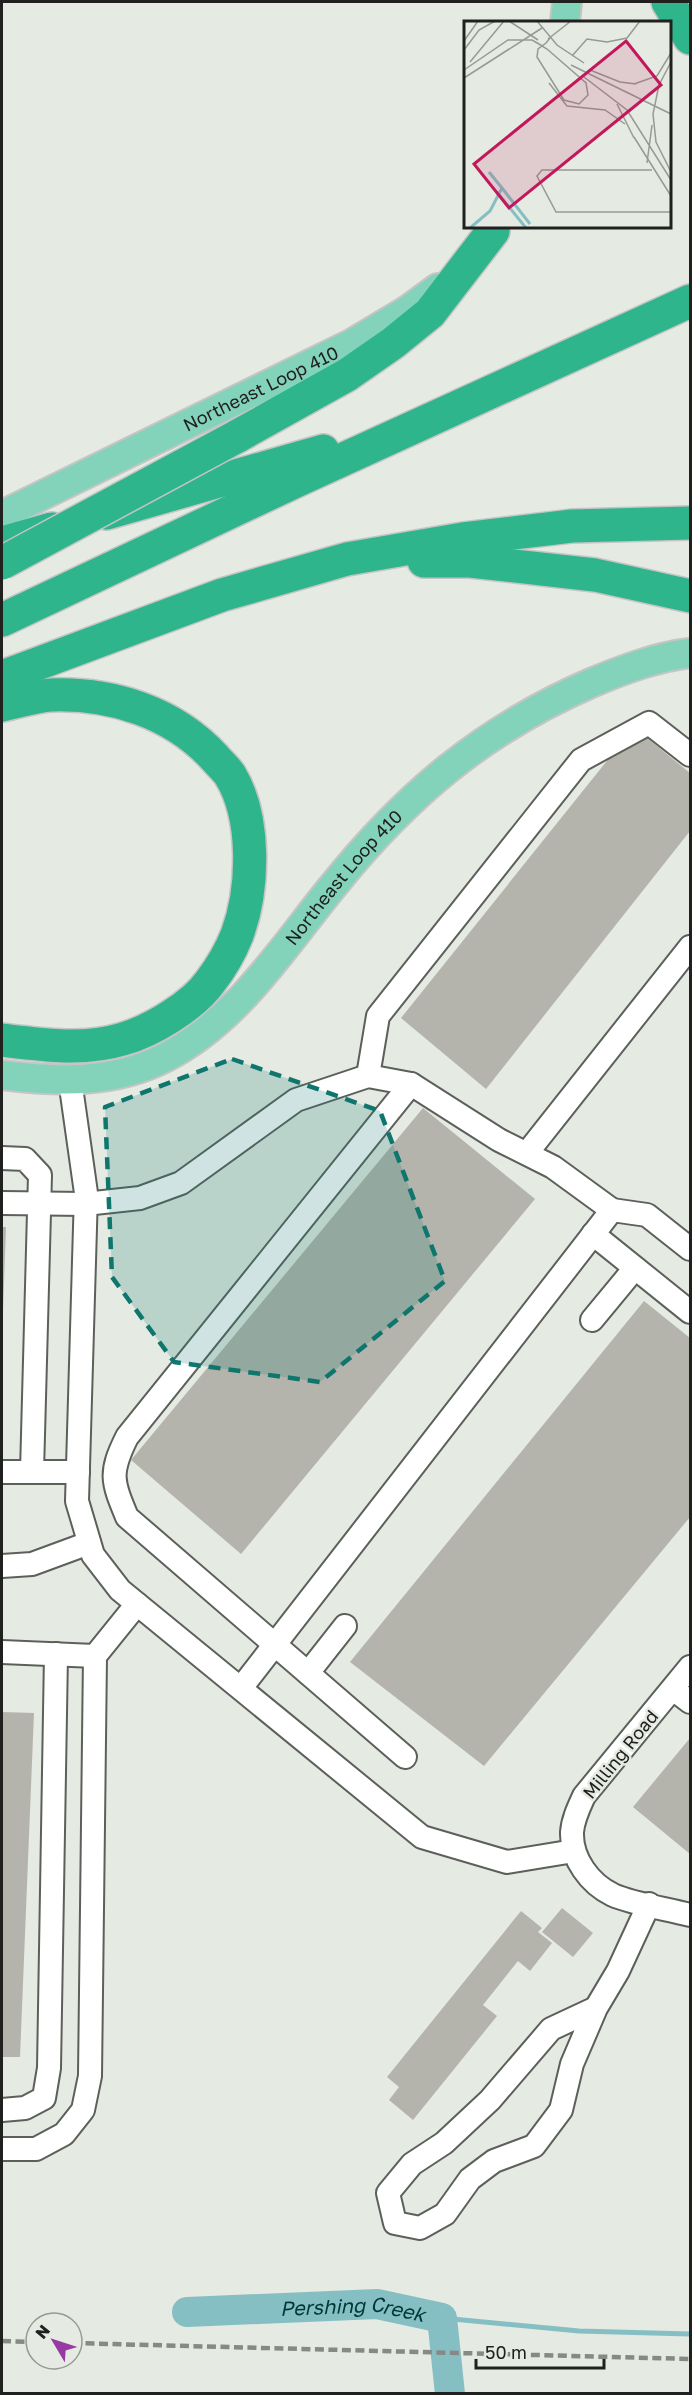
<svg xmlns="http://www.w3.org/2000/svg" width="692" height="2395" font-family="'Golos Text',sans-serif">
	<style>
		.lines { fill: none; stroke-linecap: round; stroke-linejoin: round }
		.stream { stroke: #86bfc3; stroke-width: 5 }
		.river { stroke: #86bfc3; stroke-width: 30 }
		.building { fill: #b5b4ac }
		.minor-casing { stroke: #5c605a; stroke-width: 26 }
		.major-casing { stroke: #c5c5c5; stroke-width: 32 }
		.highway-casing { stroke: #c5c5c5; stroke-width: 36 }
		.minor { stroke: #fff; stroke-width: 22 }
		.major { stroke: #82d3ba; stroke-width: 28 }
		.highway { stroke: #2eb58c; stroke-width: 33 }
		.rail { stroke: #868984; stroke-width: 4.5; stroke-dasharray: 9 4.5; stroke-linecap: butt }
		.highway-bridge-casing { stroke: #c5c5c5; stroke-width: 36; stroke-linecap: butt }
		.highway-bridge { stroke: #2eb58c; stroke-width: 33 }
		.marked { fill: #0f766e; fill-opacity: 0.2; stroke: #0f766e; stroke-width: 4.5; stroke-dasharray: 12 8; stroke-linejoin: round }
		.labels { text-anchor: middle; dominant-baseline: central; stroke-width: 5; stroke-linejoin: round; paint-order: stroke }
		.street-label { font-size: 18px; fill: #20211f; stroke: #e5eae2 }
		.water-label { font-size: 20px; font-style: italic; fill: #00373a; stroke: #e5eae2 }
		.inset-river { fill: none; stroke: #86bfc3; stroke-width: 3 }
		.inset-road { fill: none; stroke: #969a94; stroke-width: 1.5 }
		.view { fill: #c2185b; fill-opacity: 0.15; stroke: #c2185b; stroke-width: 3 }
		.inset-edge { fill: none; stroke: #20211f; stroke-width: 3 }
	</style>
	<rect width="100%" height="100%" fill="#e5eae2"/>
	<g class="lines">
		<!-- stream -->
		<path class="stream" d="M442,2318l137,13 111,3"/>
		<!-- river -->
		<path class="river" id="s1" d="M187,2312l190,-8 65,14 8,76"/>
	</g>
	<!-- building -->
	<g class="building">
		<path d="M647,738l43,35v58l-204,258 -85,-71 217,-271z"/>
		<path d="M423,1108l112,91 -294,355 -110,-94z"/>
		<path d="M2,1227h4l-3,84h-1z"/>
		<path d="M644,1301l46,37v179l-206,249 -134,-104z"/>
		<path d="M2,1712l32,1 -14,344h-18z"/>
		<path d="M690,1738v116l-57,-47z"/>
		<path d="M562,1908l31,25 -20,24 -31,-25z"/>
		<path d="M521,1911l21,17 -4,4 14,11 -22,28 -12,-10 -35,44 14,11 -84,104 -24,-20 10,-13 -12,-10z"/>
	</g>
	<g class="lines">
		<!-- minor casing -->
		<g class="minor-casing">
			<g id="minor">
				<path d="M368,1076l10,-60 203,-256 68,-37 41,32"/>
				<path d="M70,1080l16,113 -9,308 16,54 27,35 302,247 85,25 67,-11"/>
				<path d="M527,1153l163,-206"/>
				<path d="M2,1158l23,1 15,16 -8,297"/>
				<path d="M2,1203l83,1 55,-6 41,-15 115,-83 72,-24 43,8 88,56 54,27 59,43 -371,478"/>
				<path d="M612,1210l35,5 43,34"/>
				<path d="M593,1234l97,78"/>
				<path d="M592,1320l43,-52"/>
				<path d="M2,1472h76"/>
				<path d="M2,1566l30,-2 57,-21"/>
				<path d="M2,1652l93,4"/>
				<path d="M690,1667l-106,129c-5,11 -11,23 -12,36 -1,27 18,52 41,63 20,9 55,14 77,20"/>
				<path d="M308,1673l37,-47"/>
				<path d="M673,1689l17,13"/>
				<path d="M405,1757l-278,-240c-15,-36 -18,-44 0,-80l284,-353"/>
				<path d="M596,2008l-45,21 -61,71 -46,43 -32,21 -24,29 7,30 25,5 25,-14 25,-35 24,-18 40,-15 27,-36 11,-46 24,-56 22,-37 31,-67"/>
				<path d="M2,2110l23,-2 19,-10 5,-30 7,-414"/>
				<path d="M2,2149h34l28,-15 19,-24 7,-34 5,-420 42,-52"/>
			</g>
		</g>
		<!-- major casing -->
		<g class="major-casing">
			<g id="major">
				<path d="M565,22l2,-20"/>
				<path id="s2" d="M2,515l351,-172 55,-33 30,-22"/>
				<path id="s3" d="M2,1075c56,7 112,9 164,-18 72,-37 117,-110 167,-171 73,-91 150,-156 258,-203 31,-13 65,-26 99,-30"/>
			</g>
		</g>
		<!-- highway casing -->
		<g class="highway-casing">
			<g id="highway">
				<path d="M668,2l22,36"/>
				<path d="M236,437l111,-62 46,-32 37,-30 63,-82"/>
				<path d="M107,513l216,-62"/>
				<path d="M2,543l50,-14"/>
				<path d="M424,561h46l125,14 95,21"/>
				<path d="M2,620l296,-140 392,-179"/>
				<path d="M2,677l220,-82 125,-36 116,-20 109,-13 118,-3"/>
				<path d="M2,705c15,-3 33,-9 49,-10 61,-2 122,17 164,63 5,6 11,11 15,17 26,42 24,114 7,160 -6,15 -17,34 -27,47 -17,24 -59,49 -87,57 -39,12 -81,6 -121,1"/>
			</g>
		</g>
		<!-- minor -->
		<use href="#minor" class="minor"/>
		<!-- major -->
		<use href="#major" class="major"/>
		<!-- highway -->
		<use href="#highway" class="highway"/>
		<!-- rail -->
		<g class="rail">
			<path d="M2,2341l34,1"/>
			<path d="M72,2343l618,16"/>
		</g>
		<!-- highway-bridge casing -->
		<g class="highway-bridge-casing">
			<path id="highway-bridge" d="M2,563l234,-126"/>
		</g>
		<!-- highway-bridge -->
		<use href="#highway-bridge" class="highway-bridge"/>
	</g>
	<!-- marked area -->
	<path class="marked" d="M232,1059l148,52 65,170 -125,101 -146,-20 -62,-85 -7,-170z"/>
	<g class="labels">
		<!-- street labels -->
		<g class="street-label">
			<text stroke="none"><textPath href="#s2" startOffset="288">Northeast Loop 410</textPath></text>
			<text stroke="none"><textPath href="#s3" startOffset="422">Northeast Loop 410</textPath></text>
			<text transform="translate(620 1754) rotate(-51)">Milling Road</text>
		</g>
		<!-- water labels -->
		<g class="water-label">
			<text stroke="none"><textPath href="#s1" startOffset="166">Pershing Creek</textPath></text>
		</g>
	</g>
	<!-- overview -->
	<g transform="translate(464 21)">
		<rect width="207" height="207" fill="#e5eae2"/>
		<path class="inset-river" d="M38,167l28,36M33,171l29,36M6,207l20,-17 12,-23 -13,-16"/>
		<path class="inset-road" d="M45,0l29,19M73,0l20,24 27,18M84,18l23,-18M0,20l14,-20M0,29l15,-20 16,-9M108,35l15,-17 20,3 20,-4 13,-17M6,41l34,-41M207,41l-12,23 -6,29 3,28 15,30M107,44l100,49M0,49l44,-30h24l7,4 8,5 39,34 2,12 -9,9 -15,-4 -27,-43 1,-8 8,-6 4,-5M126,49l30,12 16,2M120,56l43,33 44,70M0,57l78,-50M85,62l18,23 38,4 20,14M170,63l23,-8 14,-23M153,83l17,34M170,116l37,59M183,142l5,-38M188,149h-110l-5,6 19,36h115"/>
		<path class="view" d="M162,20l35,44 -152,123 -35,-44z"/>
		<rect width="207" height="207" class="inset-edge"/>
	</g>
	<!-- border -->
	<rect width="692" height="2395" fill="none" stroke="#20211f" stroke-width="6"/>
	<!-- north arrow -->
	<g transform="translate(54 2341) rotate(309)"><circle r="28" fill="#e5eae2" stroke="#969a94" stroke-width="1.5"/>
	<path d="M0-4.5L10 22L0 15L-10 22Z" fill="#983aa4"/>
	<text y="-9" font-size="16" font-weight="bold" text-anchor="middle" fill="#20211f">N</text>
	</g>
	<!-- scale -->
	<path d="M476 2359v9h128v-9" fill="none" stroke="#20211f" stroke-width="3"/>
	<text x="485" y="2359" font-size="18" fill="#20211f" stroke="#e5eae2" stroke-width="4.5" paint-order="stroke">50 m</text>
</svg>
